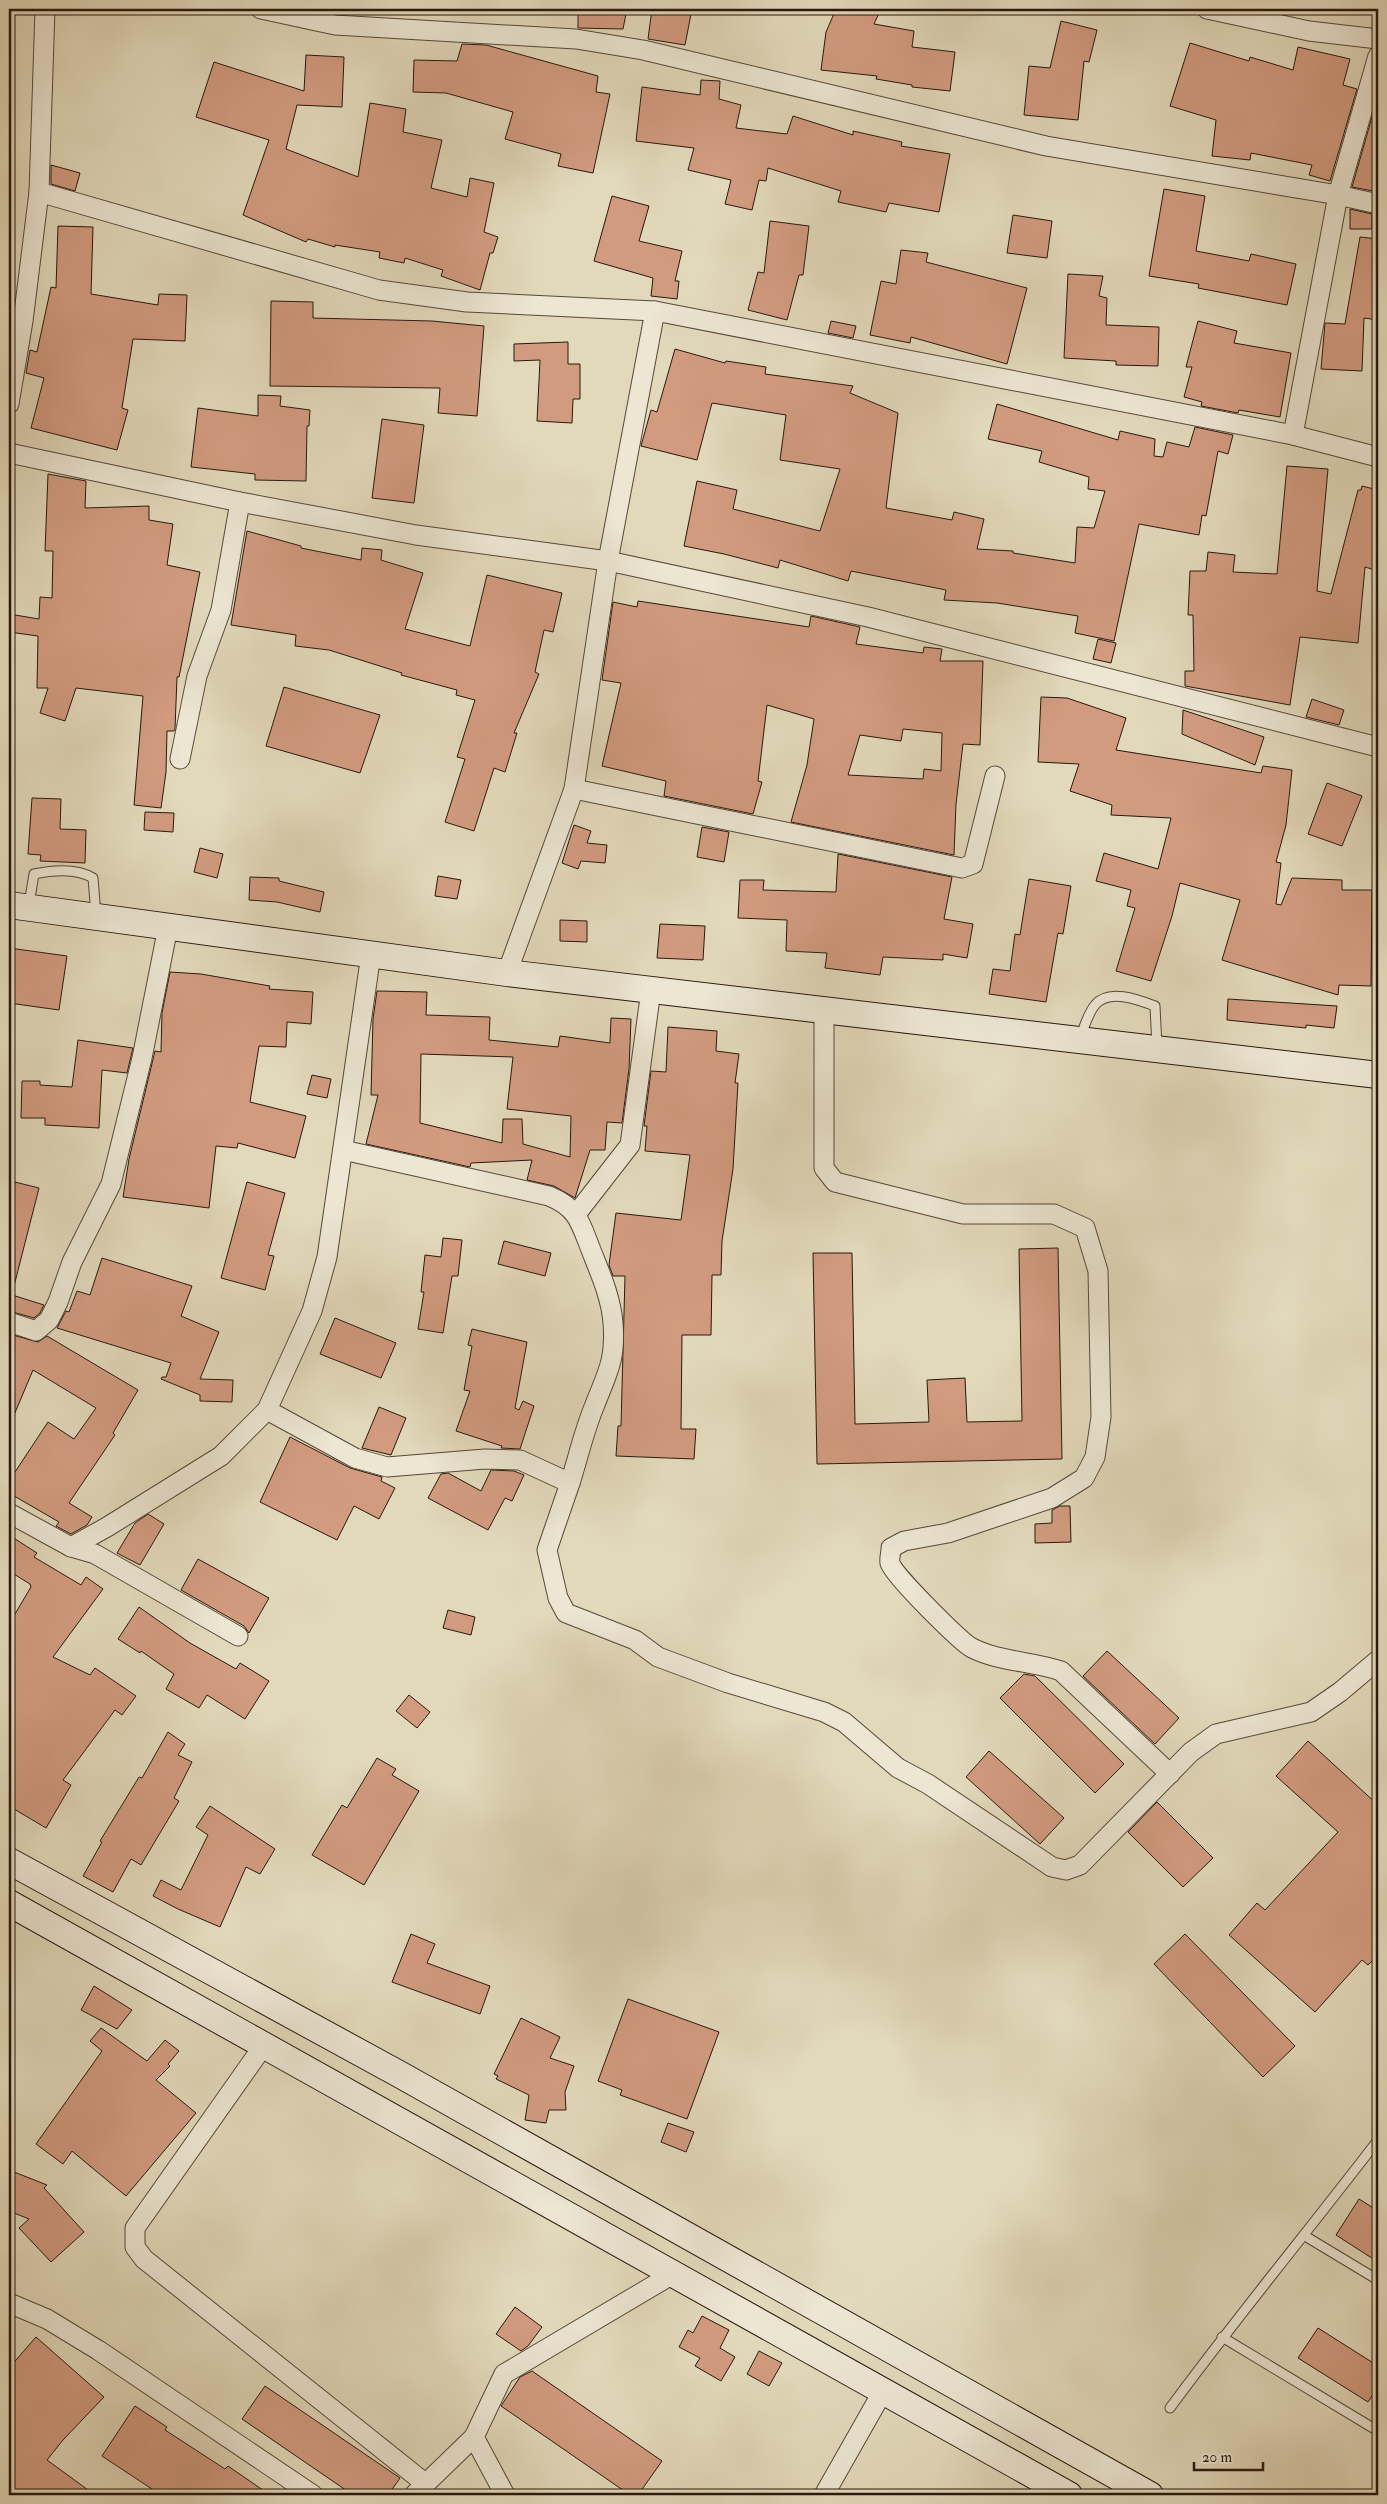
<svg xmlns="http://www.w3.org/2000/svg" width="1387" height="2504" font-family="'IM FELL Double Pica',serif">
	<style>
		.building { fill: #d29b80; stroke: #28180d; fill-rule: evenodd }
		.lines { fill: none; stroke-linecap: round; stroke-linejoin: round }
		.service-casing { stroke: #564838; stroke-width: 11 }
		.minor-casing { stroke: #564838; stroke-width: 21 }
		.secondary-casing { stroke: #28180d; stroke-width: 28 }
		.service { stroke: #ece6d3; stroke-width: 9 }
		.minor { stroke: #ece6d3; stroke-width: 19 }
		.secondary { stroke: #ece6d3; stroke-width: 26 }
	</style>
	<rect width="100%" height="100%" fill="#e2d9bb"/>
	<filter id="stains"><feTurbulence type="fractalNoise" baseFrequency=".004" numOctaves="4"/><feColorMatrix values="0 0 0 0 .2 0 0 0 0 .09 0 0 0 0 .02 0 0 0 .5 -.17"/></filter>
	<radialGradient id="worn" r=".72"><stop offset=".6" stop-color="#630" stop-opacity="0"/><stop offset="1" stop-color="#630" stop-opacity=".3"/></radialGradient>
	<!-- building -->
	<g class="building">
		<path d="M578,9h49l-4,20 -45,-1z"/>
		<path d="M652,9h40l-7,36 -37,-6z"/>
		<path d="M836,9h45l-7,15 40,7 -2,16 43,5 -5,39 -38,-4v-2l-36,-6 1,-3 -56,-6 5,-38z"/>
		<path d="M1061,21l36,9 -8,32 -5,-1 -6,59 -54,-5 5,-49 21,2z"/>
		<path d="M1190,43l59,18 1,-4 43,13 5,-23 52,12 -7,26 14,4 -27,92 -21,-6 3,-10 -61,-12 -1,7 -38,-4 4,-36 -46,-14z"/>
		<path d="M462,44l24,1 112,31 -2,16 14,2 -17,79 -35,-7 3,-12 -56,-15 8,-27 -67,-19 -33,-1 1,-32 43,1z"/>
		<path d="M306,55l38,2 -2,50 -45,-2 -11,44 72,28 12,-74 36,6 -3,23 39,8 -11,48 36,9 3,-19 24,5 -10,49 14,5 -5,16h-3l-10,37 -39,-14 2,-6 -38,-12 -1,5 -25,-5 1,-6 -45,-7v2l-27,-8 -2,3 -63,-27 26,-75 -73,-23 18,-55 90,29z"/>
		<path d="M701,80l19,1 -1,18 22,6 -5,23 51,6 6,-18 60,19v-4l49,11 -1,4 49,8 -11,58 -50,-9 -3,9 -48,-10 3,-11 -73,-23 -2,13 -7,-1 -7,30 -27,-6 6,-24 -43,-10 6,-22 -58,-7 6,-54 58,8z"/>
		<path d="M1378,96v93l-5,-1v3l-21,-4z"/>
		<path d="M51,165l29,8 -5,18 -24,-7z"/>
		<path d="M1164,189l41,7 -9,55 53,10 2,-7 45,10 -9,41 -89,-17 1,-4 -50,-8z"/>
		<path d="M612,196l37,10 -10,35 43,10 -7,30h4l-2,18 -26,-3 2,-18 -59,-17z"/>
		<path d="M1350,209l22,5v15h-22z"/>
		<path d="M1013,215l39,6 -5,37 -40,-5z"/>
		<path d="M770,221l39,5 -6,49h-4l-12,45 -39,-10 10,-38 6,1z"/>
		<path d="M58,226l35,1 -2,67 67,11 1,-11 28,1 -2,46 -52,-2 -11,69 6,2 -11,40 -86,-22 13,-50 -18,-5 4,-23 7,2 14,-65 5,1z"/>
		<path d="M1360,237l18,2v81l-14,-2 -2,53 -41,-2 4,-46 20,1z"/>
		<path d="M901,250l27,3 -2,9 101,26 -20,76 -96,-27 -1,6 -40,-8 11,-54 15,3z"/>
		<path d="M1068,274l35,2 -4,20 8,2 -1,27 53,2 -1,39 -42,-1v-4l-52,-3z"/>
		<path d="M271,301l42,1v16l119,3 52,5 -7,90 -39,-3 2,-25 -170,-2z"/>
		<path d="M831,321l25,5 -3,12 -25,-5z"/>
		<path d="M1198,321l39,10 -3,12 57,10 -11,64 -41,-7 -1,3 -37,-7 1,-4 -18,-5 8,-30h-6z"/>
		<path d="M568,342v22h12v35h-7l-1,24 -35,-2 3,-61 -26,1v-17z"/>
		<path d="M675,349l50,14 1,-2 40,6 -1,7 88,12 -3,7 48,20 -12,95 66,12 2,-8 30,7 -7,30 36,2v2l62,10 2,-36 17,1 11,-37 -17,-2 1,-12 -50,-15 3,-11 -54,-12 9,-35 121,36 2,-9 35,8 -1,17 9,1 4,-15 22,5 6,-20 38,8 -5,19 -10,-3 -12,65 -4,-1 -3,20 -60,-11 -25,117 -39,-8 3,-17 -81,-13 -53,-3 2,-10 -95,-19 -3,10 -68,-21 -2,8 -54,-14 -40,-8 13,-65 40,9 -4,19 87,22 20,-62 -60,-9 6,-45 -74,-12 -15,57 -56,-14 10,-36 6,2z"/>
		<path d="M258,395l23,1 -1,10 30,4 -1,16h-2l-1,55 -51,-1v-6l-64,-7 7,-59 60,8z"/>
		<path d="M382,419l42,6 -10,78 -42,-5z"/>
		<path d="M1287,466l41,3 -11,122 14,3 27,-104h3l1,-4 16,4v81l-13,-4 -7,76 -58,-6 -10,68 -105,-19v-15h9l-1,-56h-5l2,-44h16l2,-19 27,3 -2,17 44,2z"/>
		<path d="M48,474l38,7 -1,27 64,-2v14l24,4 -6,41 33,7 -21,105h-2l-2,52 -1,2h-7l-1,41 -5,36 -27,-3 9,-109 -67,-8 -11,33 -25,-8 8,-25h-11l1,-52 -29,-4v-18l30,5 1,-22 12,1 1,-47h-8z"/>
		<path d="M247,531l54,15v2l60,12 1,-12 20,2 -1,10 42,13 -18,56 65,17 17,-71 75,18 -9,39 -9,-2 -9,42 4,2 -25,59h3l-12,39 -11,-4 -20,63 -29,-9 20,-63 -8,-2 18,-57 -19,-5 1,-5 -56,-15 1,-2 -73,-23 -34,-4 1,-11 -65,-10z"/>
		<path d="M638,601l171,26 2,-11 49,11 -4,17 67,9 1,-6 18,2 -2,12h43l-3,84 -17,-1 -7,60 -2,51 -163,-33 16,-57 7,-46 -47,-14 -9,76 4,1 -9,32 -89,-18 2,-15 -64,-15 19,-83 -19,-3 11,-78 24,5zM903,729l39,4 -1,38 -17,-2 -1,10 -75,-4 12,-40 41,6z"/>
		<path d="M1098,639l18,4 -5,20 -18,-4z"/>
		<path d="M284,687l96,28 -20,58 -94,-27z"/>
		<path d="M1041,697l26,1 59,20 -10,32 145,23 2,-7 29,4 -6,55 -10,37 5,1 -5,41 5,1 11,-27 50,2v10h30l-1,96 -32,-1 -1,10 -116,-35 18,-60 -60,-17 -8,33 -21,65 -35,-10 19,-63 -8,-2 4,-16 -35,-9 8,-28 54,16 13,-51 -60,-3 1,-10 -42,-14 9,-27 -41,-2z"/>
		<path d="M1312,699l32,11 -5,15 -33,-8z"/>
		<path d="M1183,710l81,27 -9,28 -73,-31z"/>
		<path d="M1327,783l35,13 -20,50 -34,-12z"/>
		<path d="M32,798l29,1 -1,30 26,1 -1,33 -45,-2 1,-6 -13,-1z"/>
		<path d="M145,812l29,1 -1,19 -29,-2z"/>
		<path d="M574,825l17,6 -4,12 20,2 -2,18 -24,-2 -3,8 -16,-6z"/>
		<path d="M702,827l27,5 -5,30 -27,-5z"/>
		<path d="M200,848l23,6 -6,24 -23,-6z"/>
		<path d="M838,854l114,23 -8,42 29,5 -6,34 -24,-4v6l-60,-3 -3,18 -55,-7 2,-15 -41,-2 1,-31 -49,-2 2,-38h24l-1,10 73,2z"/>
		<path d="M438,876l23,4 -4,19 -22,-3z"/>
		<path d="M250,877l29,1v3l45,11 -4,20 -43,-10 -28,-2z"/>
		<path d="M1029,879l42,7 -8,48 -5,-1 -12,69 -57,-8 4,-25 17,2 5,-37 5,1z"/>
		<path d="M560,920l27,1v21l-27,-1z"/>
		<path d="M660,924l45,2 -2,34 -46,-2z"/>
		<path d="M9,948l58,8 -8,54 -50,-7z"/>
		<path d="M170,972l31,2 69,12 -1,3 44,3 -2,32 -24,-2 -1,25 -27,-1 -9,56 56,14 -11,42 -57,-15 -1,5 -21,-2 -7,62 -86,-11 6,-38 26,-108 6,1 1,-39z"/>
		<path d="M377,991l50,1 -1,23 64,2 -1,23 69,7 2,-11 50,7 1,-25 20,1 -2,50 -7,54 -15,-1 -2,28h-15l-15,48 -21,-12 -27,-6 5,-20 -61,3 -1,4 -104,-23 12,-49h-7l2,-76zM421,1054l92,3 -6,52 64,7 -1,41 -47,-13 -1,-25h-19l-1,24 -82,-20z"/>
		<path d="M1228,999l109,7 -3,22 -28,-3v3l-79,-8z"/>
		<path d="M668,1027l49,4 -1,20 23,3 -4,29h3l-5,86 -11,72 -1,34h-9l-1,60h-29l-1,94h15l-2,30 -78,-3 2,-30h3l4,-150h-12l-4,-11 7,-52 65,7 9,-65 -45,-4 2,-25h-3l7,-55 15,1z"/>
		<path d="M78,1040l55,8 -6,25 -25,-3 -3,58 -54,-3v-7h-24l1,-37h18v4l32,2z"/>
		<path d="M312,1075l19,4 -4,19 -20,-4z"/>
		<path d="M15,1182l24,6 -25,98 -5,-1v-74z"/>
		<path d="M247,1182l38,11 -17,62 6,1 -9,34 -44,-12z"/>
		<path d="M443,1238l19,2 -4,36h-6l-9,57 -25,-4 6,-37h-3l4,-37 16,2z"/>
		<path d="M504,1241l47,12 -6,23 -47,-12z"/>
		<path d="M1058,1248l4,211 -245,5 -4,-211h39l3,171 74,-2 -2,-42 38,-2 2,44 55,-1 -3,-172z"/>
		<path d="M102,1258l90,28 -11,30 38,16 -19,47 33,1 -1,22 -32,-1v-6l-39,-16 1,-2h4l5,-14 -114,-35 9,-17 3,1 8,-21 13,4z"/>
		<path d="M9,1294l35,11 -4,8 -6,5 -25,-7z"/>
		<path d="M335,1318l61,25 -15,35 -61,-24z"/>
		<path d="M472,1329l55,13 -12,66 4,2 4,-9 11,5 -14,43 -19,-1 1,-2 -46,-15 14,-40 -6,-1 8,-44 -4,-1z"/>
		<path d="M9,1334l29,8 9,-6 91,54 -25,43 2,2 -46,68 23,14 -5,8 -16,9 -15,-8 3,-4 -50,-29v-12l39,-59 26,17 22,-31 -63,-38 -24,57z"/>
		<path d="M379,1407l27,11 -15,37 -29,-7z"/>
		<path d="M290,1437l60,31 32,9 -1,4 14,7 -16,31 -25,-13 -17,34 -77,-38z"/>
		<path d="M491,1470l23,1 10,4 -12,26 -7,-3 -17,32 -60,-32 13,-24 7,-1 33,18z"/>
		<path d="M1060,1506h10l1,36 -36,1v-19l17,-1v-13z"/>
		<path d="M148,1514l16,10 -24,41 -23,-12 18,-30z"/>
		<path d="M9,1535l28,18 -3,4 47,28 5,-8 17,12 -50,68 37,18 5,-7 41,28 -14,19 -7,-5 -52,70 8,5 -25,43 -37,-22v-182l22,-37 -1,-3 -21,-13z"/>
		<path d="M198,1559l71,39 -20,35 -5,-7 -63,-36z"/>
		<path d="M139,1607l51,36 46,26 4,-6 29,18 -24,38 -38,-24 -8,13 -33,-19 8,-15 -33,-23 -1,2 -22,-14z"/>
		<path d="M448,1610l27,7 -4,18 -28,-7z"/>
		<path d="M1107,1651l72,67 -24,26 -72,-68z"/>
		<path d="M1024,1674l11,2 89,88 -29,29 -95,-95z"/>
		<path d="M409,1695l21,17 -13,16 -21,-17z"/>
		<path d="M168,1732l17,12 -7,11 14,7 -18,36 5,3 -38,64 -10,-6 -18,33 -30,-16 19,-34 -2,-1 39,-64 3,1z"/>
		<path d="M1308,1741l70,64v150l-10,10 -6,-5 -47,52 -86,-77 28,-32 8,7 73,-78 -62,-56z"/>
		<path d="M989,1751l75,67 -24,26 -74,-67z"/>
		<path d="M377,1758l19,11 -4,6 27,16 -55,94 -52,-30 30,-50 5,3z"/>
		<path d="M1157,1802l56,56 -30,29 -55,-55z"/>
		<path d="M210,1806l65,43 -15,25 -14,-7 -26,60 -42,-18 -25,-13 8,-16 20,10 27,-55 -12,-8z"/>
		<path d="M411,1934l24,10 -8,19 63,23 -10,28 -88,-32z"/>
		<path d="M1185,1934l110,112 -32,31 -109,-113z"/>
		<path d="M94,1986l38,24 -15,19 -36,-19z"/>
		<path d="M628,1999l91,33 -32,87 -67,-24 2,-5 -24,-9z"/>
		<path d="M521,2018l39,19 -10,21 24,8 -9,26 1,18h-17l-3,13 -21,-3 4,-25 -33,-16 2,-3 -4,-2z"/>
		<path d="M101,2028l46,33 18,-21 14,11 -11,13 2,2 -14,14 40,33 -70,83 -54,-45 -9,13 -27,-20 66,-93 -12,-10z"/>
		<path d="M668,2123l26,9 -8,20 -25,-10z"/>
		<path d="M9,2170l38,15 -3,3 40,44 -33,30 -32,-34 10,-9 -20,-8z"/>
		<path d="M1359,2199l19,12v51l-42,-27z"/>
		<path d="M515,2307l27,20 -14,19 -7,5 -25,-17z"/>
		<path d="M702,2316l27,14 -9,18 15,9 -14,24 -26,-15 5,-8 -21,-11 9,-17 5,3z"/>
		<path d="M1318,2328l60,38v21l-10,15 -70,-44z"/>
		<path d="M36,2337l68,60 -41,43 -16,20 48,35h-86v-127z"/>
		<path d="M759,2351l23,12 -13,23 -22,-12z"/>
		<path d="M532,2371l130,90 -24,34h-8l-129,-89 19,-29z"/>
		<path d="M265,2386l135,92 -12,17h-35l-111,-76z"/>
		<path d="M135,2406l32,21 -2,3 60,39 3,-3 42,29h-109l-59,-39z"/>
	</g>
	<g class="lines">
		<!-- service casing -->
		<g class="service-casing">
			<g id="service">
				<path d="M29,904l5,-30c19,-4 43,-6 59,4l3,37"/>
				<path d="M1080,1038c4,-10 8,-25 15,-33 14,-17 44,-5 60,1l2,41"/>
				<path d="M1305,2236l73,44"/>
				<path d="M1222,2337l156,94"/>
				<path d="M1170,2408c67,-91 139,-178 208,-268"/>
			</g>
		</g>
		<!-- minor casing -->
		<g class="minor-casing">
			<g id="minor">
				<path d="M261,9l74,16 241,14 67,11 403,96 292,49 40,9"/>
				<path d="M1207,9l102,22 69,8"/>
				<path d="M39,192l340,98 88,12 188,9 638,124 85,22"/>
				<path d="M9,404l14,-83 16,-129 6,-183"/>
				<path d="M1293,435l45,-240 40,-139"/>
				<path d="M9,453l231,49 176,33 192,26 260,56 510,130"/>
				<path d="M180,759l17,-83 24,-66 19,-108"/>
				<path d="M574,789l388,79 11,-4 22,-88"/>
				<path d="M507,973l67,-184 34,-228 47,-250"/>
				<path d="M824,1010v158l11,14 128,32h91l31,14 13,43 3,146 -6,40 -11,21 -32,20 -104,35 -44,8 -13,7c0,5 -2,11 -1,15 4,13 71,79 82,85 28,14 60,13 89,23l109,103"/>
				<path d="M343,1150l206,46c29,12 31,26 42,54 9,23 20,47 22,73 3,38 -6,50 -19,84 -10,24 -16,51 -24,76"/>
				<path d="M577,1213l53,-68 21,-155"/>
				<path d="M9,1322l27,9 13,-11 9,-18 14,-40 39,-78 31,-126 26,-131"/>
				<path d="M267,1410l88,48 32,9 98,-8 35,1 50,23 -23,67 11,48 8,15 69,27 23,17 70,26 96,29 20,10 54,46 30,16 124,83 14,3 14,-5 111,-113 25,-18 95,-22 29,-20 38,-32"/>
				<path d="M9,1513l62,34 24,7 143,82"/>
				<path d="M71,1547l36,-20 114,-71 46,-46 45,-99 15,-54 44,-303"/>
				<path d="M264,2045l-129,183v19l9,12 282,225"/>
				<path d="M9,2303l38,16 51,31 215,145"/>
				<path d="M474,2437l31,58"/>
				<path d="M414,2495l60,-58 30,-63 169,-100"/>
				<path d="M824,2495l59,-104"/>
			</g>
		</g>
		<!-- secondary casing -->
		<g class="secondary-casing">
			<g id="secondary">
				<path d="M9,905l498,68 871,102"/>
				<path d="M9,1861l390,213 751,421"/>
				<path d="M9,1903l1060,592"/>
			</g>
		</g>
		<!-- service -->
		<use href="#service" class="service"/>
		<!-- minor -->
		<use href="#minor" class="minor"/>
		<!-- secondary -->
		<use href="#secondary" class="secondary"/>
	</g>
	<!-- margin -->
	<rect width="1387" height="2504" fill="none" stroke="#e2d9bb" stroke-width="30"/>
	<rect x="10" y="10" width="1367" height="2484" fill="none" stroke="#28180d" stroke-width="2.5"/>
	<rect x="15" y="15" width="1357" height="2474" fill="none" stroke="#28180d"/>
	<!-- scale -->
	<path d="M1194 2462v8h69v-8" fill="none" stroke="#28180d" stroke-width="2.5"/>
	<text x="1202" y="2462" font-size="15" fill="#28180d" stroke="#ece6d3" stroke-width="4" paint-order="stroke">20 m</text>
	<rect width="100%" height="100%" filter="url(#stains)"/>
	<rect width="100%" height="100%" fill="url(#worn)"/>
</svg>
